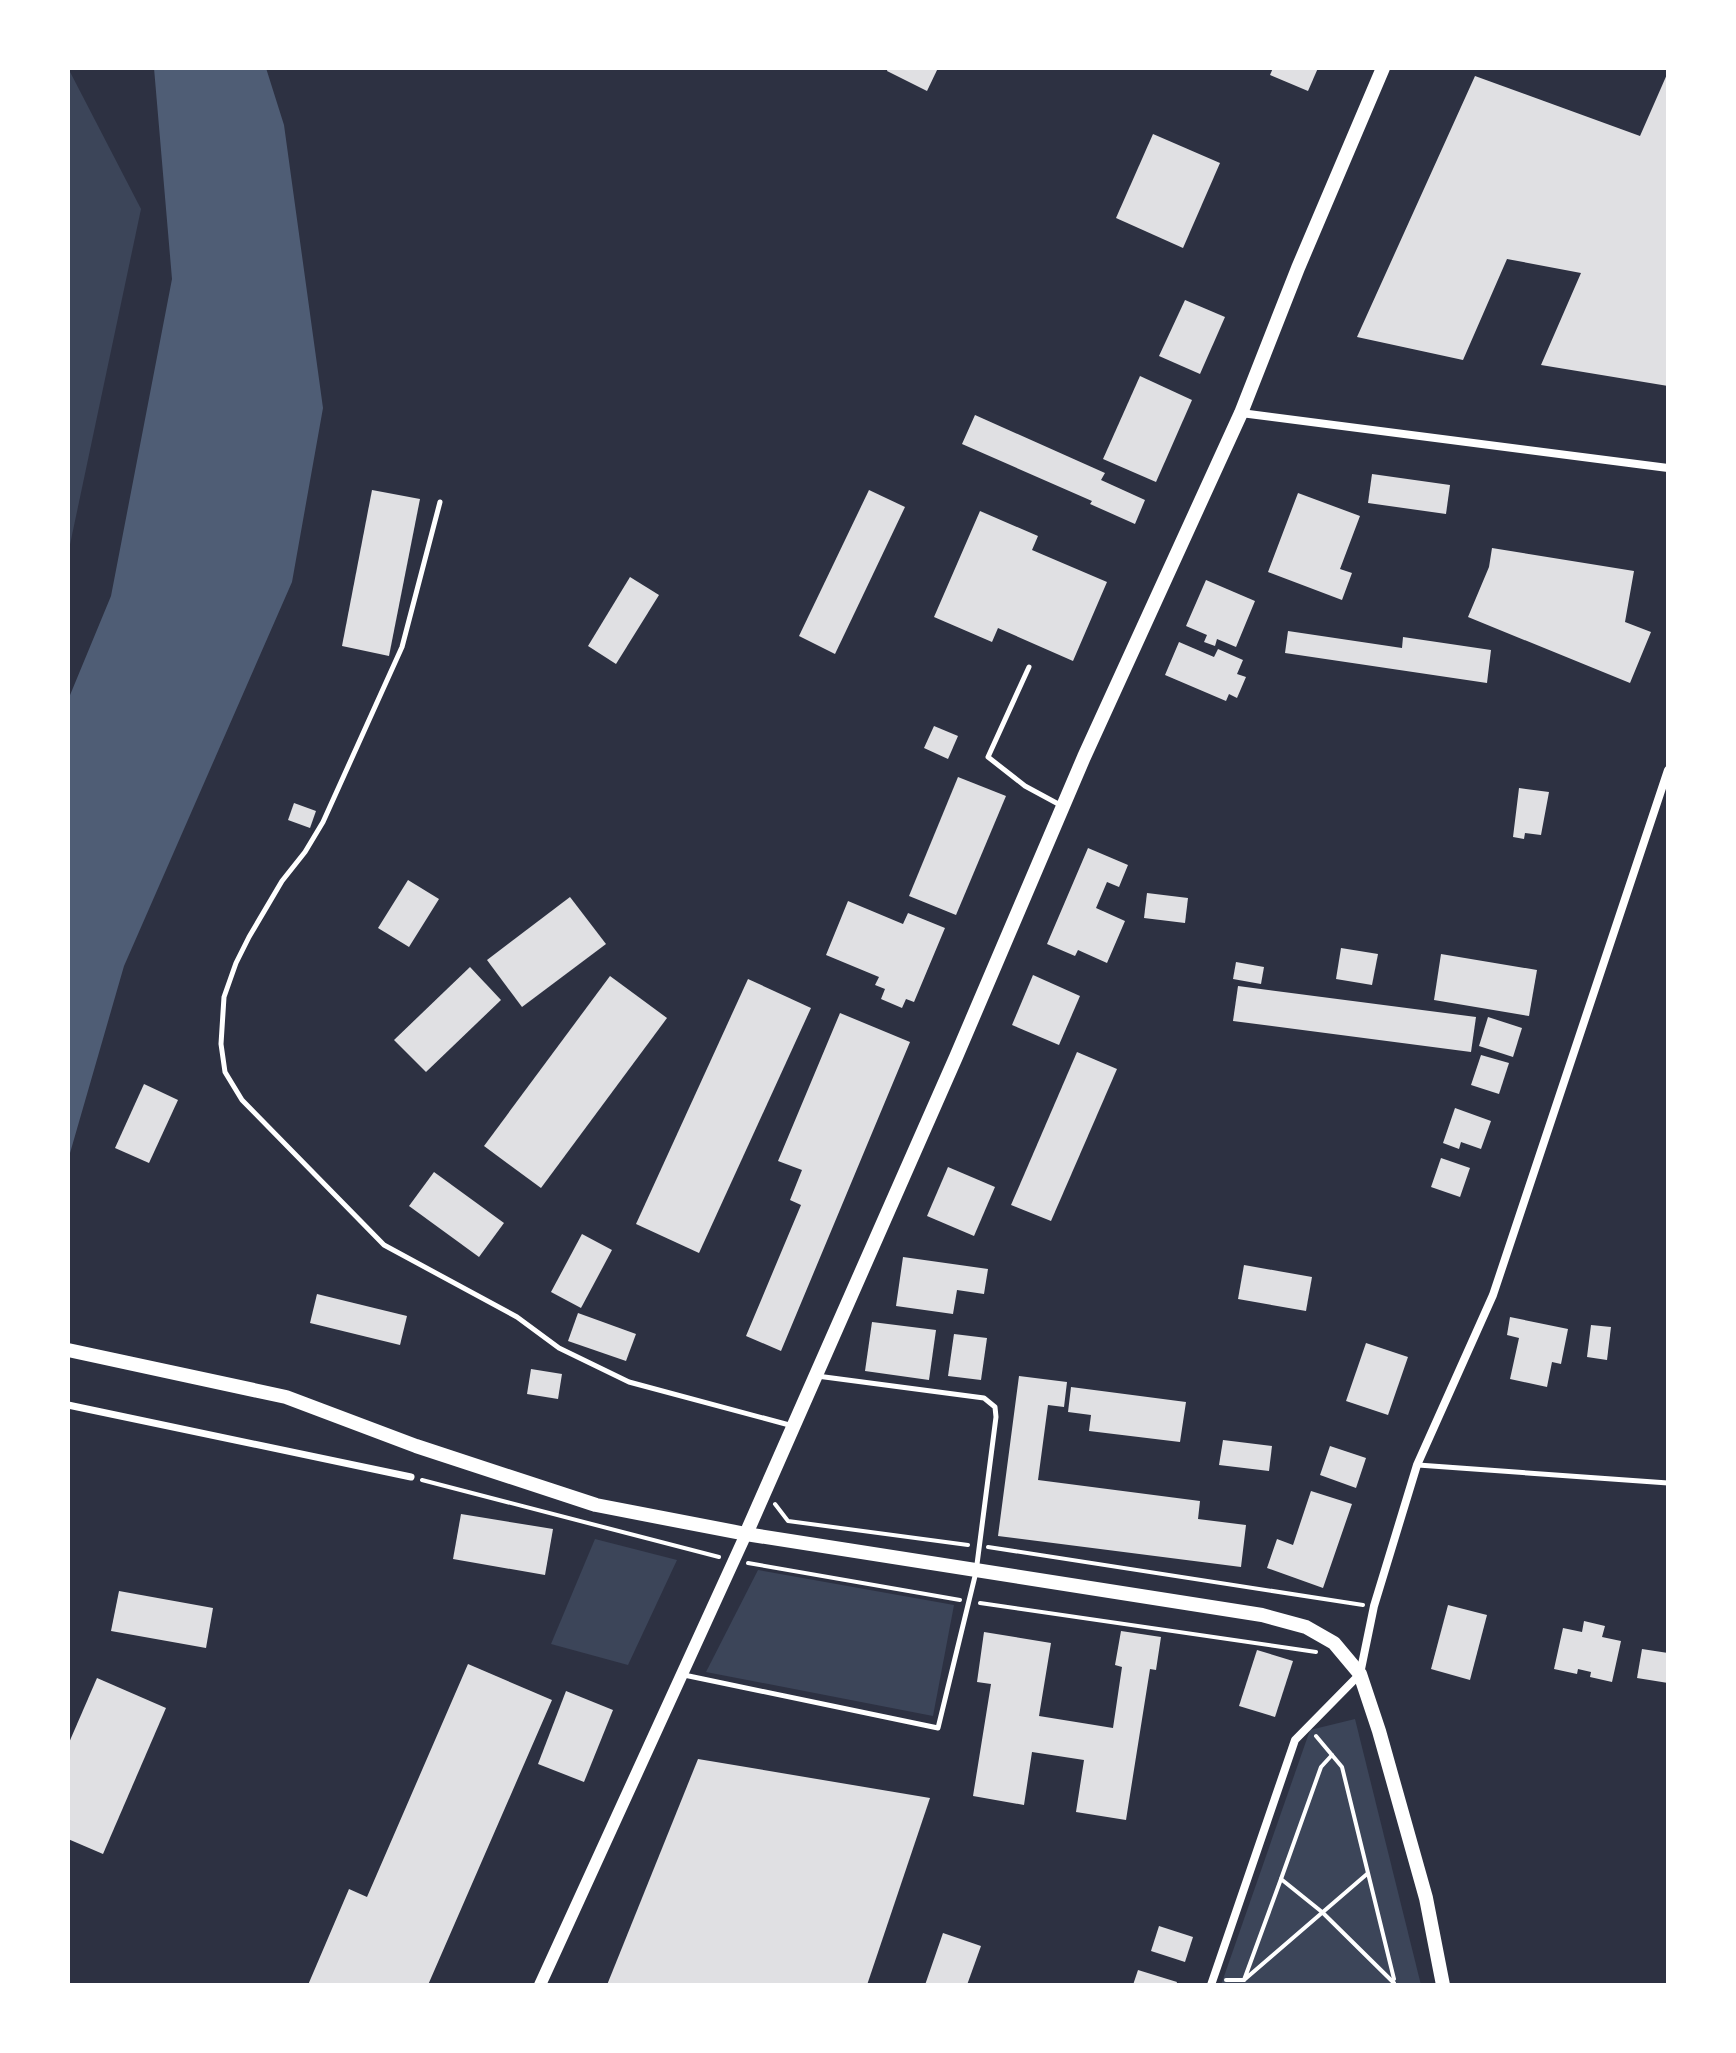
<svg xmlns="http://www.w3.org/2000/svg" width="1736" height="2053" font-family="'Work Sans',sans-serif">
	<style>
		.green { fill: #3c4559 }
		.water { fill: #4f5d75 }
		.building { fill: #e0e0e3 }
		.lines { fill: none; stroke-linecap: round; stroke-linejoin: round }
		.path { stroke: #fff; stroke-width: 4 }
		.service { stroke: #fff; stroke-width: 5 }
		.pedestrian { stroke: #fff; stroke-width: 7 }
		.minor { stroke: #fff; stroke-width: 8 }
		.tertiary { stroke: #fff; stroke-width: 12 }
		.secondary { stroke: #fff; stroke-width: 14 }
	</style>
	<rect width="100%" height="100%" fill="#2d3142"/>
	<!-- green -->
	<g class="green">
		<path d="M68,68l73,141 -73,345z"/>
		<path d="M595,1539l82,21 -49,105 -77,-21z"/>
		<path d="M758,1570l196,35 -21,111 -227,-44z"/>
		<path d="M1355,1719l66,266h-200l89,-255z"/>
	</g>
	<!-- water -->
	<path class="water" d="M154,68h112l18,57 39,283 -31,174 -168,384 -56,194v-460l43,-104 61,-317z"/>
	<!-- building -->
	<g class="building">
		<path d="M888,68h50l-11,23 -40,-20z"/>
		<path d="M1273,68h45l-10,23 -38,-16z"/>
		<path d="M1668,72v314l-127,-21 40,-92 -74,-14 -44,101 -106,-23 118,-261 165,60z"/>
		<path d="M1153,134l67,29 -37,85 -67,-30z"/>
		<path d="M1185,300l40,17 -25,57 -41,-18z"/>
		<path d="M1140,376l52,24 -36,82 -53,-23z"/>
		<path d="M975,415l130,58 -4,7 44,20 -10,24 -45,-20 2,-3 -130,-57z"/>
		<path d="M1372,474l78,11 -4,29 -78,-11z"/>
		<path d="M372,490l48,9 -31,157 -47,-10z"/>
		<path d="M869,490l36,17 -70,147 -36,-18z"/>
		<path d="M1298,493l62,23 -20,53 12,4 -10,27 -74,-28z"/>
		<path d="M980,511l58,25 -6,14 75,32 -34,79 -75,-33 -6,14 -58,-25z"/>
		<path d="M1492,548l142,23 -9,51 26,10 -21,51 -162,-66 21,-50z"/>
		<path d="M630,577l29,18 -43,69 -28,-18z"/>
		<path d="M1206,580l49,21 -19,46 -19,-8 -2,7 -11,-4 3,-7 -21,-9z"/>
		<path d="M1288,631l114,17 1,-11 88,13 -4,33 -202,-30z"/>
		<path d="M1179,642l35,15 4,-8 25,11 -6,14 9,3 -9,21 -8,-4 -3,7 -61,-26z"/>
		<path d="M934,726l24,10 -10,23 -24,-11z"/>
		<path d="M958,777l48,19 -50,119 -47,-19z"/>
		<path d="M1519,788l30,4 -8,43 -16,-2 -1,6 -11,-2z"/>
		<path d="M294,803l22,8 -6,17 -22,-8z"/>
		<path d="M1088,848l40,17 -9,22 -12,-5 -11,26 29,13 -18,42 -29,-13 -3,6 -28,-12z"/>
		<path d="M408,880l31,19 -30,48 -31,-19z"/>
		<path d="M1147,893l41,5 -3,25 -41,-5z"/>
		<path d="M570,897l36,47 -84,63 -35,-47z"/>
		<path d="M848,901l55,23 5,-11 37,15 -31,74 -8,-3 -4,9 -21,-9 4,-10 -10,-4 4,-8 -53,-22z"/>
		<path d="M1341,948l37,6 -6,31 -36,-6z"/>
		<path d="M1441,954l96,16 -8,46 -95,-16z"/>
		<path d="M1236,962l28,5 -3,17 -28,-5z"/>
		<path d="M470,967l31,33 -75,72 -32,-32z"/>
		<path d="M1033,975l47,21 -21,49 -47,-20z"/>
		<path d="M610,976l57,42 -126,170 -57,-42z"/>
		<path d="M748,979l63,29 -112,245 -63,-29z"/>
		<path d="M1238,986l238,31 -5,35 -238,-31z"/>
		<path d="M840,1013l70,29 -129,309 -35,-15 55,-131 -11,-5 12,-30 -24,-9z"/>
		<path d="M1488,1017l34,11 -9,29 -34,-11z"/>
		<path d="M1077,1052l40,17 -66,152 -40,-16z"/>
		<path d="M1481,1055l28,8 -10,31 -28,-9z"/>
		<path d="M144,1084l34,16 -29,63 -34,-15z"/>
		<path d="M1455,1108l36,13 -10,28 -20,-7 -2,7 -16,-6z"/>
		<path d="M1441,1158l29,10 -10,29 -29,-10z"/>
		<path d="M948,1167l47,20 -21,49 -47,-20z"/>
		<path d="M434,1172l70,51 -25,34 -70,-51z"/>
		<path d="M582,1234l30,16 -31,58 -30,-16z"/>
		<path d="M903,1257l85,12 -4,25 -27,-4 -4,24 -57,-8z"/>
		<path d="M1244,1265l68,12 -6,34 -68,-12z"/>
		<path d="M317,1294l90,22 -7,29 -90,-22z"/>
		<path d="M578,1313l58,21 -10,27 -58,-20z"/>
		<path d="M1510,1317l58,12 -7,35 -9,-2 -5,25 -37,-8 9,-41 -12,-3z"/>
		<path d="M872,1322l64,8 -7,50 -64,-9z"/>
		<path d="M1591,1325l20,2 -4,33 -20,-3z"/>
		<path d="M954,1334l33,4 -6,42 -33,-4z"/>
		<path d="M1366,1343l42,14 -20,58 -42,-14z"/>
		<path d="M531,1369l31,5 -4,25 -31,-5z"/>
		<path d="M1019,1376l48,6 -3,25 -16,-2 -10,75 162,21 -2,18 48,6 -5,42 -243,-31z"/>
		<path d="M1071,1387l115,15 -6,40 -91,-11 2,-16 -23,-3z"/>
		<path d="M1223,1440l49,6 -3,25 -50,-6z"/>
		<path d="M1330,1446l36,12 -10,30 -36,-13z"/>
		<path d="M1311,1491l41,13 -29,84 -56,-20 10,-29 16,6z"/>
		<path d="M461,1514l92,15 -8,46 -92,-16z"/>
		<path d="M119,1591l94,17 -7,40 -95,-17z"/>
		<path d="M1448,1605l39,10 -17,65 -39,-11z"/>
		<path d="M1584,1621l21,5 -3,11 19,4 -9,41 -22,-5 1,-5 -13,-3 -1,5 -23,-5 9,-41 19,4z"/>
		<path d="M1121,1631l40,6 -5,33 -6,-1 -24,151 -50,-8 8,-52 -52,-8 -8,53 -51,-9 18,-112 -14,-2 7,-50 67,11 -12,73 74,12 9,-61 -7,-2z"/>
		<path d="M1642,1649l26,4v30l-31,-5z"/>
		<path d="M1257,1650l36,11 -18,56 -36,-11z"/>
		<path d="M468,1664l84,36 -124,285h-120l41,-96 18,8z"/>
		<path d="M97,1678l69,30 -63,146 -35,-15v-94z"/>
		<path d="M566,1691l47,19 -29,72 -46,-18z"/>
		<path d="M698,1759l232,39 -63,187h-260z"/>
		<path d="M1159,1926l34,11 -8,25 -34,-11z"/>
		<path d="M943,1933l38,13 -14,39h-42z"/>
		<path d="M1138,1970l39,12 -1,3h-43z"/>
	</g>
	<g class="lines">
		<!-- path -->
		<g class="path">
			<path d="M422,1480l297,77"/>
			<path d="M775,1504l13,17 180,24"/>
			<path d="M988,1547l375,58"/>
			<path d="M748,1563l212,37"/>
			<path d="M980,1603l336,49"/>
			<path d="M1316,1736l26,31 52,212"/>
			<path d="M1332,1755l-11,12 -40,112 41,33 72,71"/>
			<path d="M1281,1879l-37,101 123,-106"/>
			<path d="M1226,1980h18"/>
		</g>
		<!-- service -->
		<g class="service">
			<path d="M440,502l-38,145 -79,175 -18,30 -23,29 -33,56 -13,26 -12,34 -3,47 4,28 17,28 142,145 133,72 42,31 70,34 164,44"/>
			<path d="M1029,667l-41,90 37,29 37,20"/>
			<path d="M1418,1465l250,18"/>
			<path d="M684,1675l254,53 38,-156 20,-155 -1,-10 -11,-9 -167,-22"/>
		</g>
		<!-- pedestrian -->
		<path class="pedestrian" d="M68,1405l343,72"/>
		<!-- minor -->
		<g class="minor">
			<path d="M1241,413l427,55"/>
			<path d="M1211,1985l84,-245 65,-66 14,-68 43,-141 76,-170 175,-525"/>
		</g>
		<!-- tertiary -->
		<path class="tertiary" d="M540,1985l206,-451"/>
		<!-- secondary -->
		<g class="secondary">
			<path d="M68,1350l218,47 130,49 180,59 150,29 516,81 44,12 28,16 26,31 19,57 47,167 17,87"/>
			<path d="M746,1534l210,-477 128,-300 157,-344 57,-145 85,-200"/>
		</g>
	</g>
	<!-- border -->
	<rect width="1736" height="2053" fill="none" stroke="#ffffff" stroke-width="140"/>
</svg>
